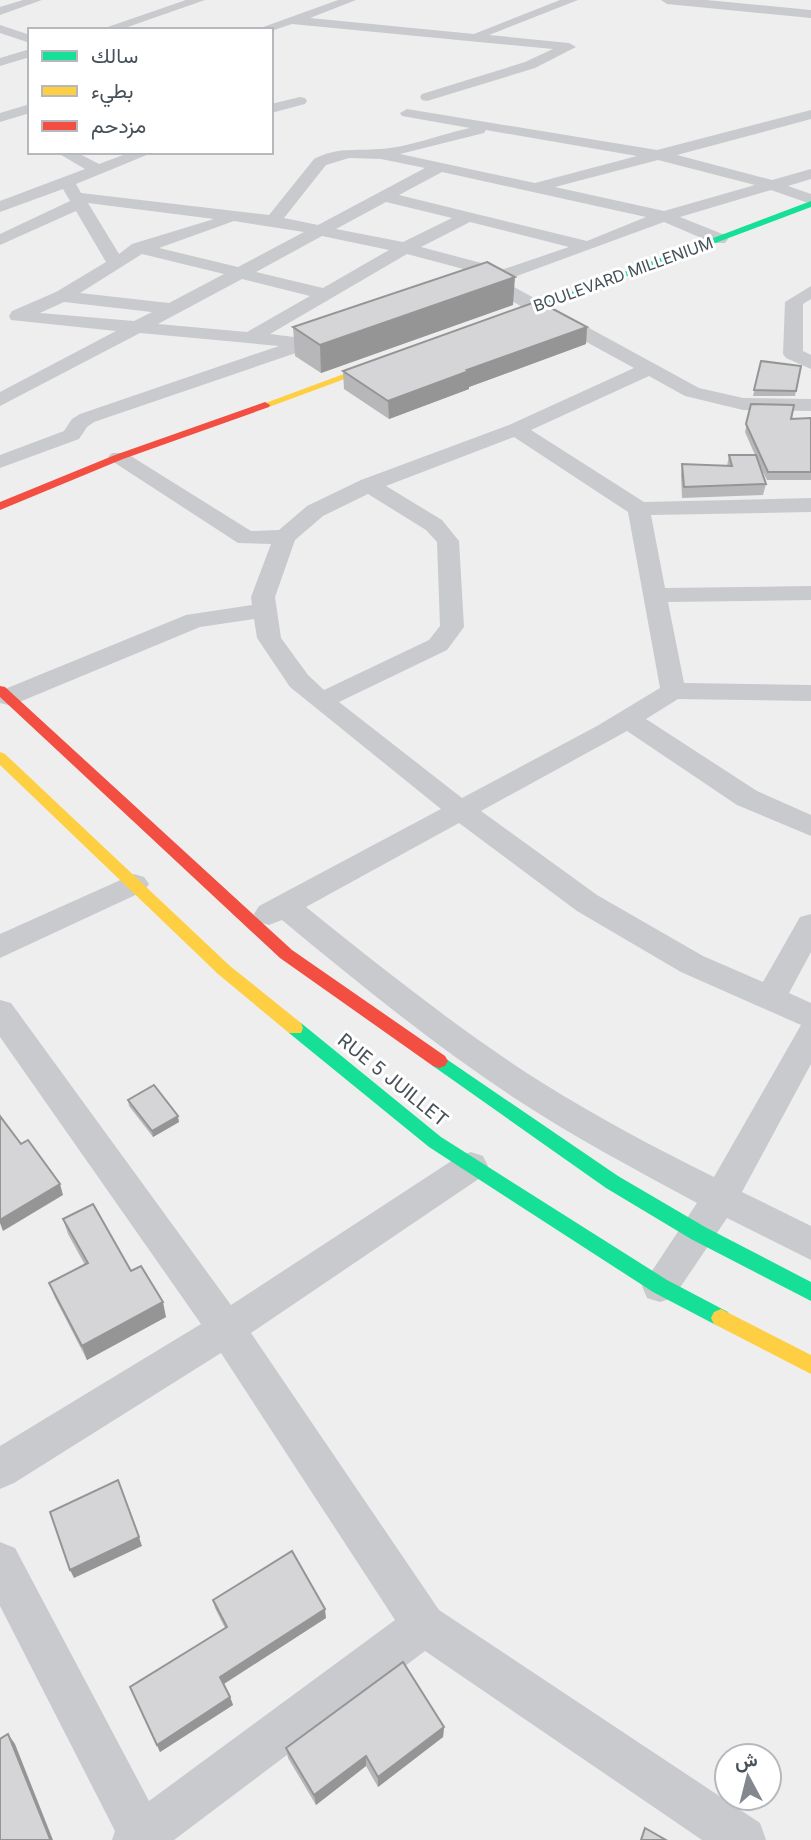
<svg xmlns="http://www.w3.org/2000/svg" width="811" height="1840" font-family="Inter,Vazirmatn,sans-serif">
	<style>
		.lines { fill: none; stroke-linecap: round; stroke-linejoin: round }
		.street { fill: #c8cacd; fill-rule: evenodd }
		.fast { fill: #16e098; fill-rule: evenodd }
		.slow { fill: #ffcf43; fill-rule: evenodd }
		.jam { fill: #f24e42; fill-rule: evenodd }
		.wall { fill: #b7b7b9 }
		.shaded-wall { fill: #959596 }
		.building { fill: #d5d5d7; stroke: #959596; stroke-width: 2 }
		.labels { text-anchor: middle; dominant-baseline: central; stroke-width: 6; stroke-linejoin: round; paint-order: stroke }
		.far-street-label { font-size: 16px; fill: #475159; stroke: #fff }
		.street-label { font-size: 19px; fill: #475159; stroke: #fff }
	</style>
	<rect width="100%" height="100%" fill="#efeeee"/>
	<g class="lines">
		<!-- street -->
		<g class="street">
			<path d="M23,0h19l-42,15v-8z"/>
			<path d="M186,0h19l-86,30h-20z"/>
			<path d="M338,0h18l-46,18 164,16 86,-34h18l-89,35 80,8 7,4 -41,21 -108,33 -5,-1 -2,-3 2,-3 103,-32 28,-13 -261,-25 -21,7 -16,-1z"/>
			<path d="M661,0h45l105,10v8l-144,-14z"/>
			<path d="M0,25l30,10v8l-30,-10z"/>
			<path d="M30,49v8l-30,9v-8z"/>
			<path d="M300,97l5,1 2,3 -2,3 -34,9v-9z"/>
			<path d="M30,104v9l-30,9v-9z"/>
			<path d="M407,109l250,41 154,-40v9l-134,36 95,25 39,-11v10l-23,7 23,8v10l-40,-14 -91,27 45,18 3,4 -3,4h-12l-49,-21 -161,59 196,107 44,10 68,1v12l-68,-1 -58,-14 -36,-20 -118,54 113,72 167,-4v14l-160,3 14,73 146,-2v14l-143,2 16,81 127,2v16l-133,-2 -32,20 111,72 54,24v21l-74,-31 -110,-74 -146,80 116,84 106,61 60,26 37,-65 11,-3v38l-22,41 22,10v61l-69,128 69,34v34l-84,-42 -54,80 -13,4 -13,-4 -5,-12 55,-83c-61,-33 -123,-66 -181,-104 -82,-54 -158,-116 -234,-179l-13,5 -10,-3 -5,-8 5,-8 182,-97 -151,-122 -33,-49 -3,-19 -54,8 -183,76 -9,2 -8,-2v-12l186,-76 66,-10 -1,-8 20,-53 -33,-1 -126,-82 -4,-4 4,-4h14l125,78 28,-1 28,-24 54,-26 148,-55 125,-57 -148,-81 -17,5 -9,-5 3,-4 23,-8 -79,-21 -137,80 32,4 31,-10 9,6 -2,4 -246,84 -7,5 -8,12 -79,29v-13l64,-24 8,-12 8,-5 199,-68 -139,-13 -140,73v-14l116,-61 -105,-11 -2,-4 3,-5 44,-19 50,-30 -30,-51 -76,34v-11l70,-33 -7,-12 -63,23v-11l85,-32 -29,-17h20l23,12 32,-12h23l-78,32 5,9 188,22 45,-56c22,-12 42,-8 65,-10 27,-1 63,-15 91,-21l-68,-12 -2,-3zM486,130l151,26 -102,27 -135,-29 84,-21zM349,158l32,1 44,9 -107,57 -34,-7 42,-53zM658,160l97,25 -91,26 -109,-24zM442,172l204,45 -59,24 -188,-46zM386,202l66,16 -49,24 -67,-13zM88,203l126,16 -82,25 -13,10zM234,221l70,11 -66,35 -79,-19zM470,222l99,25 -65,22 -83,-22zM322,236l67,14 -66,38 -67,-16zM142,254l82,20 -55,29 -89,-10zM242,279l68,17 -63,36 -89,-8zM64,302l88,10 -18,9 -94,-8zM514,437l114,75 32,176 -63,38 -135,72 -123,-96 108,-52 17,-23 -5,-86 -17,-21 -56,-34zM368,494l58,36 11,12 3,84 -11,14 -105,50 -16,-15 -27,-37 -6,-41 20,-57 28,-24zM459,823l118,88 104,61 120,53 -87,152c-59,-29 -117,-60 -173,-95 -82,-52 -159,-114 -235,-175z"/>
			<path d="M811,286v13l-8,5v47l8,4v14l-25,-11 -3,-4 2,-52z"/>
			<path d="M134,874l10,3 5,7 -5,7 -144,67v-24z"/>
			<path d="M0,1000l11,3 220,302 228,-149 12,-4 12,4 5,10 -5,10 -232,157 188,277 321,213 6,17h-64l-277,-189 -251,189h-62l3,-9 -115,-225v-64l15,6 134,253 246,-181 -174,-267 -207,130 -14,6v-43l201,-122 -201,-287z"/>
		</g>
		<!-- fast -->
		<g class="fast">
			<path d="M811,201v6l-314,118 -8,-2z"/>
			<path d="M295,1021l6,2 140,114 226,143 61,32 3,6 -3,6 -7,3 -7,-3 -61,-32 -224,-145 -140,-114 -2,-5 2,-5z"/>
			<path d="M439,1054l179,122 87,51 106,55v19l-120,-62 -85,-51 -173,-122 -3,-5 3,-5z"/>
		</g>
		<!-- slow -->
		<g class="slow">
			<path d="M387,358l9,2 -127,47 -9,-2z"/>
			<path d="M0,752l5,2 225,212 71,57 2,5 -2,5h-12l-71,-59 -218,-209z"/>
			<path d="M721,1309l90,46v19l-97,-50 -3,-6 3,-6z"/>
		</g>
		<!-- jam -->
		<g class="jam">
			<path d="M265,402l5,3 -1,2 -146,52 -123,51v-8l115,-47z"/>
			<path d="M0,686l5,1 287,263 153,106 3,5 -3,5 -6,2 -6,-2 -153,-108 -280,-261z"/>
		</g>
	</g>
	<!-- wall -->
	<g class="wall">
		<path d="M513,305l-192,68 -26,-17 -2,-29z"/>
		<path d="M587,327l-1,17 -117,43v2l-80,30 -45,-30 -1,-18z"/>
		<path d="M761,361l40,5 -6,30h-42z"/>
		<path d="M751,404l40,15h20v61h-44l-10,-20 9,24 -3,11 -81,3 -1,-23 1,-11 45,2 2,-11h26l-10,-23z"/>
		<path d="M128,1100l51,22 -26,15 -24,-31z"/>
		<path d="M63,1219l68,52 35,46 -79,43 -32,-62 -6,-15 36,-18 -17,-31z"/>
		<path d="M213,1600l113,18 -102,66 6,13 3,8 -73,47 -30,-65 95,-59 -10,-20z"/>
		<path d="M444,1727l-1,10 -65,50 -12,-21 -50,39 -28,-47 -2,-10z"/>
	</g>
	<!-- shaded-wall -->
	<g class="shaded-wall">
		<path d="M515,277l-2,28 -192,68 -1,-28z"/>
		<path d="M587,327l-1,17 -117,43v2l-80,30 -1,-18 79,-31z"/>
		<path d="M178,1116l1,6 -26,15 -1,-6z"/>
		<path d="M60,1184l3,11 -60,36 -3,-8v-3z"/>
		<path d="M163,1302l3,15 -79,43 -5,-14z"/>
		<path d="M139,1537l3,9 -68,32 -4,-8z"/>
		<path d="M325,1609l1,9 -104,67 -2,-8z"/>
		<path d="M230,1697l3,8 -73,47 -3,-7z"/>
		<path d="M444,1727l-1,10 -65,50v-10z"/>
		<path d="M8,1734l7,10 38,96h-4z"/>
		<path d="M366,1756v10l-50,39 -2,-10z"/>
	</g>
	<!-- building -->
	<g class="building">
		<path d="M487,262l28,15 -195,68 -27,-18z"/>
		<path d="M538,301l49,26 -120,43 2,1 -81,30 -45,-30z"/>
		<path d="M761,361l40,5 -5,25 -42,-1z"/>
		<path d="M751,404l43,1 -3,14 20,-1v54h-43l-22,-48z"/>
		<path d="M729,455h27l10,29 -82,3 -2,-23 50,2z"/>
		<path d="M154,1085l24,31 -26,15 -24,-31z"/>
		<path d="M0,1116l21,28 7,-4 32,44 -60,36z"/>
		<path d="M93,1204l38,67 10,-5 22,36 -81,44 -33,-63 39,-20 -25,-44z"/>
		<path d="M118,1480l21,57 -69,33 -20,-58z"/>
		<path d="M292,1551l33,58 -105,68 10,20 -73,48 -27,-58 97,-60 -14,-27z"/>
		<path d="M403,1662l41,65 -66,50 -12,-21 -52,39 -28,-47z"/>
		<path d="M8,1734l42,105 -1,1h-49v-101z"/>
		<path d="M645,1828l21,12h-25z"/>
	</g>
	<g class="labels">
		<!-- far-street labels -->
		<g class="far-street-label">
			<text transform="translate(623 274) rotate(-20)">BOULEVARD MILLENIUM</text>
		</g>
		<!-- street labels -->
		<g class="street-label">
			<text transform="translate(393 1080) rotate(39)">RUE 5 JUILLET</text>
		</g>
	</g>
	<!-- legend -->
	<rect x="28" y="28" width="245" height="126" fill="#ffffff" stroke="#b5b9bd" stroke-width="2"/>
	<rect x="42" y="51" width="35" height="10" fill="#16e098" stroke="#b5b9bd" stroke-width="2"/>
	<text x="91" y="63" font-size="21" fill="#475159">سالك</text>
	<rect x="42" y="86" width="35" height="10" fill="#ffcf43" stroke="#b5b9bd" stroke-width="2"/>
	<text x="91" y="98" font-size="21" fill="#475159">بطيء</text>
	<rect x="42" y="121" width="35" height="10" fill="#f24e42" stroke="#b5b9bd" stroke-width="2"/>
	<text x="91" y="133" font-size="21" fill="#475159">مزدحم</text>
	<!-- north arrow -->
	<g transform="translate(748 1777) rotate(353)"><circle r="33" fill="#ffffff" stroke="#b5b9bd" stroke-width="2"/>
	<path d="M0-5L12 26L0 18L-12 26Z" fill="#82888d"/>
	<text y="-10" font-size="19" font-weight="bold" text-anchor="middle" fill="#475159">ش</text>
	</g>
</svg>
